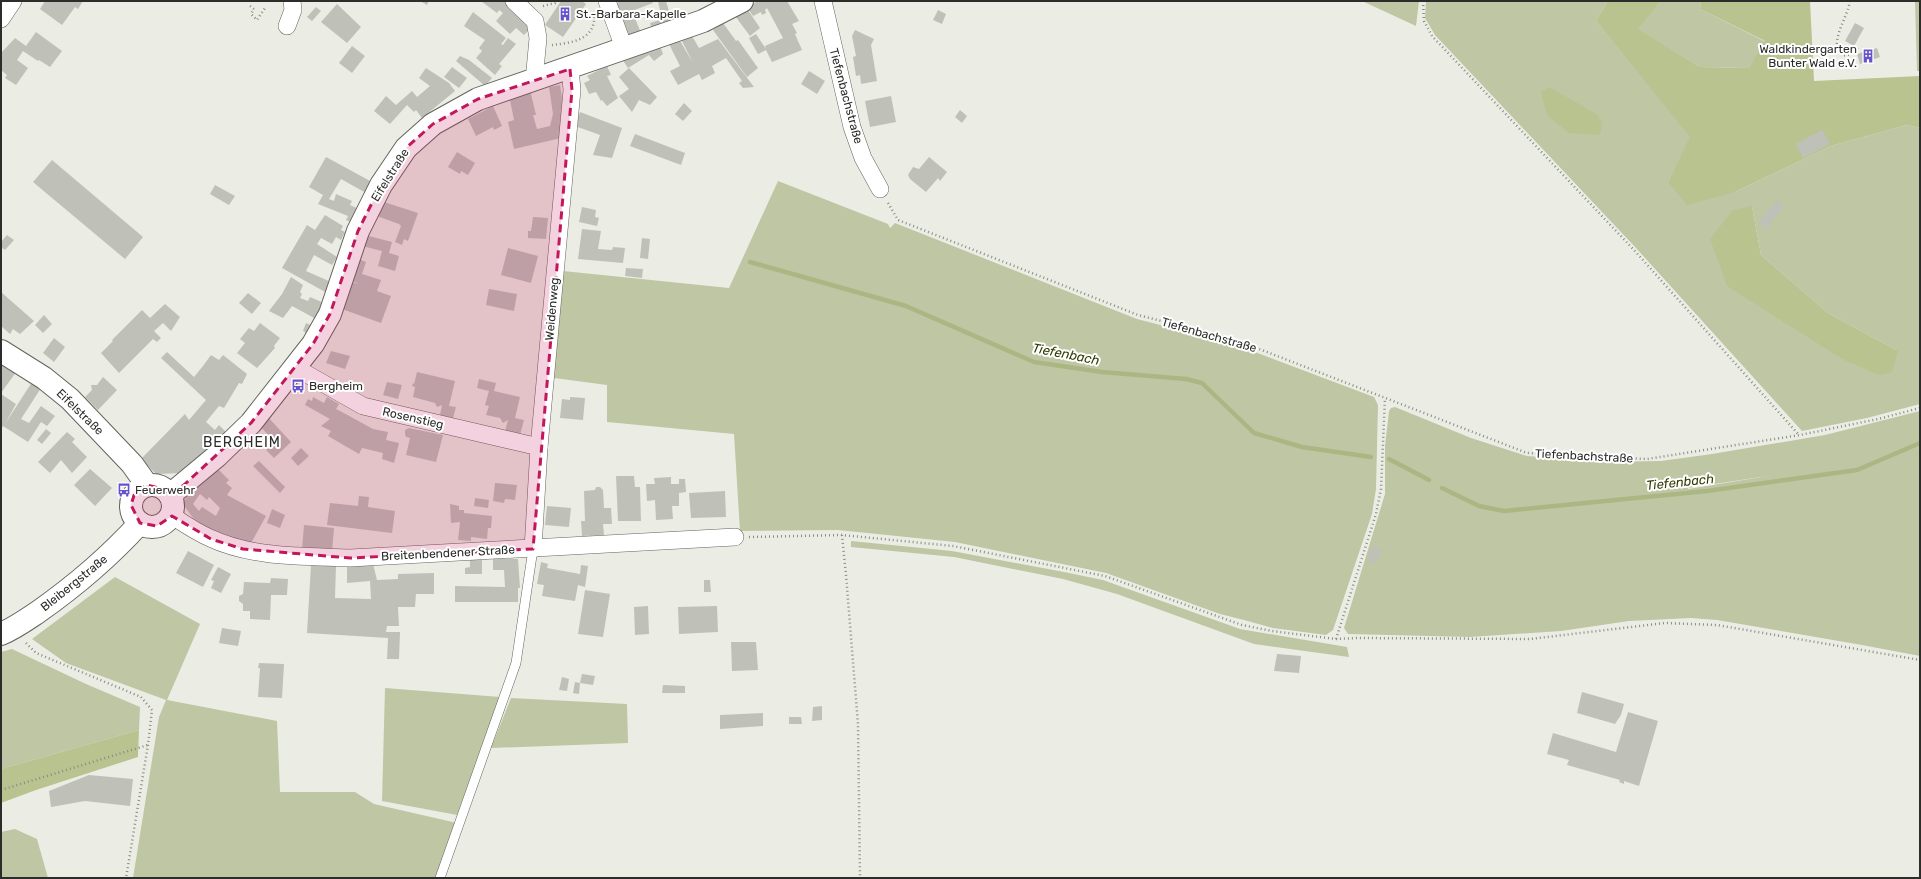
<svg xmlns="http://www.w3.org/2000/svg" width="1921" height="879" font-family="Rubik,sans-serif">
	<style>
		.green { fill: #bec6a4; fill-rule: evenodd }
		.forest { fill: #b9c390 }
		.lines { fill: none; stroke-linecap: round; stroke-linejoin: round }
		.stream { stroke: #acb683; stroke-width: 4.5 }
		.building { fill: #bfc1b9; fill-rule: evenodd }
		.service-casing { stroke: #62645c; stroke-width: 10 }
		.minor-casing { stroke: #62645c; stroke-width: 18 }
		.tertiary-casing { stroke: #62645c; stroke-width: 24 }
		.path { stroke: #8a8b85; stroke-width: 2.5; stroke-dasharray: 1 3; stroke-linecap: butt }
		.service { stroke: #fff; stroke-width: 9 }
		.minor { stroke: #fff; stroke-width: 17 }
		.tertiary { stroke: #fff; stroke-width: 22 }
		.marked { fill: #c2185b; fill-opacity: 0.2; stroke: #c2185b; stroke-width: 3; stroke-dasharray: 8 5; stroke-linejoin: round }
		.labels { text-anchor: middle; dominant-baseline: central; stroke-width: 4; stroke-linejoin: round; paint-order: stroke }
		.poi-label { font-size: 12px; fill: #2c2d2a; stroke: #fff; text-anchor: start }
		.street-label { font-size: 12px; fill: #2c2d2a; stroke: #fff }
		.water-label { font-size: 13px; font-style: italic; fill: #333b00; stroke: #fff }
		.quarter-label { font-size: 14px; letter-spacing: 1px; fill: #2c2d2a; stroke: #fff }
	</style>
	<rect width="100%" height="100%" fill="#ebede4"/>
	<!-- green -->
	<g class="green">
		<path d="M1362,1h57l-3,25z"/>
		<path d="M1426,1h182l-12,20 95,116 -23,45 67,10 96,-46 76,-21 13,3v276l-53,14 -65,13 -166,-183 -201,-213 -10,-17zM1752,206l9,49 67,58 70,38 -171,-65z"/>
		<path d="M1661,1h40l-1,8 66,33 -17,26 -49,-1 -63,-38z"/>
		<path d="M1915,1h5v70h-3z"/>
		<path d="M778,181l110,43 2,4 5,-5 242,96 97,25 140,53 4,8 -2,84 -4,25 -39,116 -7,5 -53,-7 -29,-8 -24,-6 -114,-41 -151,-31 -117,-12 -98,1 -6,-97 -127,-12v-37l-53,-7 9,-107 166,17z"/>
		<path d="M1395,407l76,31 56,18 81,6 53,-1 51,-7 113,-19 95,-24v245l-58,-11 -145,-25 -26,-2 -62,3 -68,10 -91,6 -122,-3 -4,-6 41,-134v-48l4,-35 2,-3zM1774,475l-86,14v-1z"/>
		<path d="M851,541l101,10 112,21 39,8 137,49 107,18 2,10 -95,-13 -137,-50 -54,-15 -109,-22 -103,-10z"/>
		<path d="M115,577l85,47 -33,76 110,21 3,71h75l19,12 83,19 -21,55h-303l26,-161 7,-17 -100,-37 -34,-24z"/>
		<path d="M12,649l74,35 54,23 -1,23 -138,39v-117z"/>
		<path d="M385,688l115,9 -43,118 -75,-14z"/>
		<path d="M511,698l116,6 1,39 -137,5z"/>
		<path d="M15,829l22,10 11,39h-47v-46z"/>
	</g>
	<!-- forest -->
	<g class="forest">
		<path d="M1608,1h53l-23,28 62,38 49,1 16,-27 -65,-32 1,-8h109l4,80 106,-5v52l-13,-3 -76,21 -96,46 -48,13 -19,-23 22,-45 -94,-116z"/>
		<path d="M1549,87l49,28 4,9 -2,11 -31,-2 -22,-18 -6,-23z"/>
		<path d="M1752,206l9,49 67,58 70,38 -6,21 -13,3 -37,-16 -115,-73 -17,-47 23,-29z"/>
		<path d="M139,730l-1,27 -102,33 -35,13v-34z"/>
	</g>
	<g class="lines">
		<!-- stream -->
		<g class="stream">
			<path d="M750,262l156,44 128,56 68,10 84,7 16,4 52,50 48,14 69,10"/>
			<path d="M1389,459l40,21"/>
			<path d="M1442,488l37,18 25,5 203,-20 150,-21 63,-27"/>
		</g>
	</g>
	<!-- building -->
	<g class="building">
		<path d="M45,1h38l-5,8 -3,-2 -13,18 -22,-16z"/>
		<path d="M420,1h9l-2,4z"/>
		<path d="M481,1h24l27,26 -8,8 -8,-7 -6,6 -14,-13 7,-8 -4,-3 -2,3z"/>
		<path d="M561,1h21l4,3 -23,33 -18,-12z"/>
		<path d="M621,1h31l1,2 -21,8 9,22 -13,6 -13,-35z"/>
		<path d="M658,1h8l7,24 -9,3z"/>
		<path d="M758,1h29l12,20 -7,3 5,9 -2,1 7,16 -30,12 -6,-12 -8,4 -9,-16 7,-4 10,15 -1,-3 18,-8 -16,-30 -2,2 1,3 -4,2 -1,-3 -8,4 -6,-9z"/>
		<path d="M337,4l24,23 -14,16 -26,-21z"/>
		<path d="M316,7l5,4 -9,10 -5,-4z"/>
		<path d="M746,7l14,21 -10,8 -15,-20z"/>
		<path d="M938,10l8,4 -4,10 -9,-4z"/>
		<path d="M473,12l33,26 -5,6 2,1 5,-7 8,6 -17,20 3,2 -7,9 -19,-17 6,-7 -3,-3 6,-8 -21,-14z"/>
		<path d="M660,20l2,7 -10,3 -2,-7z"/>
		<path d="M723,23l13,18 2,-1 20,28 -11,9 -34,-47z"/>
		<path d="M1855,23l9,5 -10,18 -9,-5z"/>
		<path d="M855,30l19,9 -3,6 6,36 -16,3 -1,-9 -4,1 -3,-19 3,-1 -4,-20z"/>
		<path d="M36,32l26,19 -12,16 -11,-7 -1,1 -15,-10 -6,9 11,8 -12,17 -11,-7 2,-3 -6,-5v-17l14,-15 11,8z"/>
		<path d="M692,36l7,12 19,-9 36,48 -11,1 -4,-5 3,-2 -16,-23 -14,8 3,7 -13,7 -3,-6 -21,11 -8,-14 10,-5 -11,-22 10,-5 14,24 -11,-22z"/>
		<path d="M352,46l13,10 -13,17 -13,-10z"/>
		<path d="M660,46l3,8 -9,7 -5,-6 -21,13 -6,-9z"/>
		<path d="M1877,48l3,9 -20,7 -3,-10z"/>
		<path d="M460,56l9,4 23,18 -7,8 -29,-25z"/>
		<path d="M607,66l4,9 -4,1 11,22 -11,8 -5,-6 -1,1 -5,-9 -7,2 -5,-11 6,-3 -3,-4z"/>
		<path d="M452,67l15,11 -8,10 -15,-11z"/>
		<path d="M426,68l23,15 6,8 -33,27 -6,-8 -2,2 -7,-7 -17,19 -16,-13 12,-15 10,9 16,-14 5,6 13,-11 -11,-8z"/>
		<path d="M629,68l28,29 -7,8 -11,-5 -7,12 -13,-16 10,-7 -10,-12z"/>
		<path d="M809,71l16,10 -8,13 -16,-10z"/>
		<path d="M560,85l4,27 -3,26 -47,11 -6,-27 6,-2 -5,-25 21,-5 6,25h-3l4,14 13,-3 3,-12 -4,-27z"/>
		<path d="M891,96l5,26 -26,5 -5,-26z"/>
		<path d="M684,103l8,8 -9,10 -8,-7z"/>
		<path d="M493,106l9,20 -8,4 -1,-3 -17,9 -8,-17z"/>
		<path d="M960,110l7,6 -5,7 -7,-6z"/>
		<path d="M580,112l42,16 -10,30 -19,-3 7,-20 -25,-9z"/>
		<path d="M1822,130l8,14 -27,14 -7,-14z"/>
		<path d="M635,134l50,19 -4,12 -51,-19z"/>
		<path d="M457,152l18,11 -7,12 -7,-4 -1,3 -12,-7z"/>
		<path d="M326,157l46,25 -6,11 -25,-14 -12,20 5,2 2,-7 16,7 -2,4 9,4 -6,14 -7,-3 2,-4 -30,-12 5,-9 -14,-8z"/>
		<path d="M929,157l18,15 -7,9 -2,-3 -12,14 -16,-13 -2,-4 5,-8 6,2z"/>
		<path d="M52,160l91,77 -18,22 -92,-77z"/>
		<path d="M215,185l20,11 -6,9 -19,-11z"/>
		<path d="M1777,200l7,6 -18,23 -7,-7z"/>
		<path d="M381,201l37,12 -10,28 -4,-2 -2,6 -7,-3 6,-16 -2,-2 -25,-9z"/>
		<path d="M582,207l14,3 -1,7 4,1 -2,8 -18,-4z"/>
		<path d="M325,215l18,11 -2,4 4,2 -4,8 -5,-3 -4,7 -11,-6 -4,6 20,13 -5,8 -18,-10 -8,16 25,11 -4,11 -45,-25 25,-43 8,5z"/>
		<path d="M533,217l15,1 -2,21 -18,-1v-7h3z"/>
		<path d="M582,229l19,2 -3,18 14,1 1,-3 12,1 -2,15 -45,-4z"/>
		<path d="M7,235l7,5 -9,10 -4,-3v-5z"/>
		<path d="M365,235l27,7 -3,11 10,3 -4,15 -17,-5 4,-15 -20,-5z"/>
		<path d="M642,238l8,1 -2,20 -8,-1z"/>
		<path d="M508,248l30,8 -7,27 -30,-8z"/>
		<path d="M356,258l10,4 -4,12 19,6 -4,11 14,5 -10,27 -42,-15 9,-27 11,3 -11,-5z"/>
		<path d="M626,268l17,1 -1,9 -17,-2z"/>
		<path d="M291,277l12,8 -3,7 2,2 -2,4 8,3 2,-4 14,6 -8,16 -24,-13 -9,12 -14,-7 13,-17z"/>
		<path d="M489,289l28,5 -3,17 -28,-6z"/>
		<path d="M1,292l33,29 -14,13 -7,-5 -3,5 -9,-8z"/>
		<path d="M248,293l13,10 -9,11 -13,-11z"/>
		<path d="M165,304l15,13 -9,14 -8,-8 -9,8 7,7 -4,4 -4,-3 -34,34 -18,-20 12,-12 -1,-1 30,-30 8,8z"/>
		<path d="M44,315l8,9 -9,9 -8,-8z"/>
		<path d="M260,323l20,15 -6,8 1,2 -18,20 -20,-15 8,-10 -5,-4 9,-11 5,3z"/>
		<path d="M306,323l7,3 -4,9 -6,-4z"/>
		<path d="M54,338l11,9 -11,15 -11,-9z"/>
		<path d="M331,351l19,5 -5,13 -19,-6z"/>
		<path d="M167,352l27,25 9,-11 8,-11 8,5 4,-5 24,19 -5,10 -3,-1 -15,25 -5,-2 -13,16 9,8 4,-5 10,10 -45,38 -28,1 -15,-15 44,-45 4,6 17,-20 -45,-42z"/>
		<path d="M1,358l18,10 -18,25z"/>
		<path d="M417,372l38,9 -6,25 7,1 -3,11 -13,-3 2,-10 -5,2 -2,-4 -22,-6 2,-10 -3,-1 1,-3 1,1z"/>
		<path d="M103,377l14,13 -19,20 -13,-13 7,-7 -1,-5h6z"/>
		<path d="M34,379l9,6 -22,34 8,4 12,-17 14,10 -8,10 -6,-4 -13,20 -25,-16 -2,4v-36l15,10 -11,20z"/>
		<path d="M479,379l17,4 -2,8 26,6 -5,21 9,2 -4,15 -15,-4 3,-11 -5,3 -3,-5 -14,-3 3,-9 -4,-1 4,-14 -12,-3z"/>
		<path d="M387,382l15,3 -4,14 -15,-4z"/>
		<path d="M313,397l11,6 3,-6 12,7 -3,5 6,3 31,17 15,3 -2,8 13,3 -5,20 -12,-4 1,-6 -21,-5 -3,6 -31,-18 3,-5 -10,-5 9,-7 -25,-14 3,-6 4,2z"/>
		<path d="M570,397l15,1 -2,22 -23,-2 2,-19 8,1z"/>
		<path d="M266,415l25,27 -17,16 -8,-8 9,-8 -17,-18z"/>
		<path d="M409,428l34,7 -7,27 -30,-7 4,-17 -4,-1 -1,-3v-4z"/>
		<path d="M46,429l5,4 -9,11 -5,-4z"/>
		<path d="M67,432l8,7 -3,3 15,15 -15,16 -11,-13 -11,13 -12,-11z"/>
		<path d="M301,448l8,8 -11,10 -7,-8z"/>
		<path d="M259,461l26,26 -5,6 -27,-27z"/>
		<path d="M217,468l12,12 -3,3 6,5 -5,7 39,21 -16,29 -39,-13 -18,-14 -10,-14 7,-13 13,-14 3,3zM200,494l7,6 2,-3 11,11 -4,8 -14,-9 -3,4 -6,-7z"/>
		<path d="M90,469l22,19 -17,18 -21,-21z"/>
		<path d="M616,476h18l1,11h5l1,34h-23z"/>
		<path d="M671,477v7h8v-5h6l1,13 -7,1v13h-7l1,13 -17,1 -1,-20 -8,1 -1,-17h9l-1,-6z"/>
		<path d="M495,483l22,2 -2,15 -10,-1 -1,4 -11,-2z"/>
		<path d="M596,487h4l3,3 1,18h7l1,16h-9l1,11 -22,1 -1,-15h4l-1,-30 11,-1z"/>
		<path d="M725,491l1,26 -35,1 -2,-25z"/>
		<path d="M359,496l10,1 -1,10 27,4 -3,22 -65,-8 3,-22 28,3z"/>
		<path d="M475,498l14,2 -1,8 -14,-2z"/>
		<path d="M450,504l9,2v4h5v3l28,3 -1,12h-3l-1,11 -16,-2v4l-13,-1 2,-18 -9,1z"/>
		<path d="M547,506l24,2 -2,19 -24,-2z"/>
		<path d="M272,509l13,6 -5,13 -13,-5z"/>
		<path d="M304,525l30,3 -2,24 -30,-3z"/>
		<path d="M1373,546l9,3 -6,15 -9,-3z"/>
		<path d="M188,551l26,14 -11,22 -27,-14z"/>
		<path d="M482,559v15h-17v-6l5,-1v-7z"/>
		<path d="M493,559h25l2,29h-2v14h-63v-16l50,1 -1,-17h-11z"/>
		<path d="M541,562l7,2 -1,4 33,6 1,-9 7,1 -3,21 -7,-2 -3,16 -33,-5 2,-11 -7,-1z"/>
		<path d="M373,564l4,16 21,-1v-5l36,-1v21h-18l-1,13h-17l1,19h-12l-1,6h14l-1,27h-12l1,-21 -81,-5 4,-68 25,1 -1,32 36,1 -1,-18 -23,2v-18z"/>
		<path d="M218,567l13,7 -10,19 -10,-5 3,-7 -3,-1z"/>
		<path d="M271,578l17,1 -1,16h-16l-1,25 -20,-1v-8h-7v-7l-4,-3v-5l4,-2 1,-12 26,1z"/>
		<path d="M704,580h6l1,12h-7z"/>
		<path d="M585,590l25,4 -7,43 -25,-3z"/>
		<path d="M648,606l1,28 -14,1 -1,-28z"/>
		<path d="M717,606l1,26 -39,2 -1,-27z"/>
		<path d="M222,628l19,3 -3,15 -19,-3z"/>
		<path d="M731,642h25l2,28 -26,1z"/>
		<path d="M1277,654l24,2 -2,17 -25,-2z"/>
		<path d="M259,663l25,1 -2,34 -24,-1 2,-29h-2z"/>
		<path d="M582,674l13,2 -2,9 -13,-2z"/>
		<path d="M562,677l7,2 -2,12 -8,-1z"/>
		<path d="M575,682l5,1 -1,11 -6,-1z"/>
		<path d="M663,685l22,1v7h-23z"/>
		<path d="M1582,692l42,12 -3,11 -6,9 -38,-11z"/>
		<path d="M822,706v14l-10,1 1,-14z"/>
		<path d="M1628,712l30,9 -19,65 -15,-5v3l-5,-2 1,-2 -53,-15 2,-5 -22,-6 6,-21 63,19z"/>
		<path d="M763,713v13l-43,3v-14z"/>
		<path d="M789,717h12l1,7h-13z"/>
		<path d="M89,775l44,4 -3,27 -45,-5 -34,6 -2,-16z"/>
	</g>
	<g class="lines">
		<!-- service casing -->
		<g class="service-casing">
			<path id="service" d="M440,878l76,-215 17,-114"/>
		</g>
		<!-- minor casing -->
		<g class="minor-casing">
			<g id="minor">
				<path d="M514,1l21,20 3,17 -4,43"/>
				<path d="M607,1l17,47"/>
				<path d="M823,1l29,126 11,31 17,31"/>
				<path d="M1,19l12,-18"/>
				<path d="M287,26l6,-16 -1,-9"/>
				<path d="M296,368l67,38 176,41"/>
				<path d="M171,515c12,8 25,17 39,23 43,20 93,18 140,20l385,-21"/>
				<path d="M533,549l6,-102 33,-357 -2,-21"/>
			</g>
		</g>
		<!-- tertiary casing -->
		<g class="tertiary-casing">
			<g id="tertiary">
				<path d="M1,351l43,27 26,21 62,65 15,21"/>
				<circle cx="152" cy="506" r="21"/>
				<path d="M170,495l47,-39 34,-33 62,-79 17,-30 28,-83 23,-46 25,-37 27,-24 45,-25 225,-78 39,-20"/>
				<path d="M1,634c14,-6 25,-14 37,-22 37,-26 72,-56 102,-89"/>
			</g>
		</g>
		<!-- path -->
		<g class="path">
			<path d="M1423,1l1,20 8,15 202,214 165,185"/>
			<path d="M1850,1c-3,17 -15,31 -13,49l5,5c7,1 11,-2 16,-7"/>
			<path d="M250,6l4,3 -3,5 6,6 8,-12"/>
			<path d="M543,6l12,-3 2,-2"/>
			<path d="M552,45c19,-2 44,-5 42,-30"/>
			<path d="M888,203l10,17 240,95 98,25 291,113 120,6 153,-24 78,-16 42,-11"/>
			<path d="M842,535l4,40 12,149 2,154"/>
			<path d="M749,537l93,-2 111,11 152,30 137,49 30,6 64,8 21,-1 173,1 135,-16 52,2 203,35"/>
			<path d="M1336,639l40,-125 5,-25 4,-91"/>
			<path d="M26,643l10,10 105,44 11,13 -4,35 -22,133"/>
			<path d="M1,790l147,-45"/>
		</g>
		<!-- service -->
		<use href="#service" class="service"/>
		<!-- minor -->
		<use href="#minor" class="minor"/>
		<!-- tertiary -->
		<use href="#tertiary" class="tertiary"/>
	</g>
	<!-- marked area -->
	<path class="marked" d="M570,69l2,21 -39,459 -183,9 -107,-9 -32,-10 -39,-23 -15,10 -17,-3 -9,-18 4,-13 12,-7 19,5 4,5 15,-11 66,-61 62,-79 17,-30 28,-83 23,-46 25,-37 27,-24 45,-25z"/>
	<!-- icons -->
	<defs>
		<g id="building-bare" transform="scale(1.08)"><path d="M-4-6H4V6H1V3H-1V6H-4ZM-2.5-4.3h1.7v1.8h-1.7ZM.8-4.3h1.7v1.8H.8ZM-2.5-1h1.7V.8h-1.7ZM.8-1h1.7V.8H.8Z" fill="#6653cc" stroke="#fff" stroke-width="2.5" paint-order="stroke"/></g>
		<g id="bus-bare" transform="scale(1.08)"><path d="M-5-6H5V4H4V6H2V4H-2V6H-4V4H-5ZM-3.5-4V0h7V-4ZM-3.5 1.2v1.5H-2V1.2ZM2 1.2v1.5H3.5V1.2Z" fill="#6653cc" stroke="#fff" stroke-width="2.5" paint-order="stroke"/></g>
	</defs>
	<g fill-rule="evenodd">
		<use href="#building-bare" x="565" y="14"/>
		<use href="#building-bare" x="1868" y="56"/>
		<use href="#bus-bare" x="298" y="386"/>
		<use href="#bus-bare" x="124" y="490"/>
	</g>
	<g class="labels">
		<!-- poi labels -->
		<g class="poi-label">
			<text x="576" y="14">St.-Barbara-Kapelle</text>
			<text x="1857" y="49" text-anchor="end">Waldkindergarten<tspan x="1857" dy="14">Bunter Wald e.V.</tspan></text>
			<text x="309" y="386">Bergheim</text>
			<text x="135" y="490">Feuerwehr</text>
		</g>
		<!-- street labels -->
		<g class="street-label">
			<text transform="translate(846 96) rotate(75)">Tiefenbachstraße</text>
			<text transform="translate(390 175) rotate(-58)">Eifelstraße</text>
			<text transform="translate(552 309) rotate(-85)">Weidenweg</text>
			<text transform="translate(1209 335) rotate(16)">Tiefenbachstraße</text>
			<text transform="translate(80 412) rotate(44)">Eifelstraße</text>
			<text transform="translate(413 418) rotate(13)">Rosenstieg</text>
			<text transform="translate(1584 456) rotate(3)">Tiefenbachstraße</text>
			<text transform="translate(448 553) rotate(-3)">Breitenbendener Straße</text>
			<text transform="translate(74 583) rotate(-39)">Bleibergstraße</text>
		</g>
		<!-- water labels -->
		<g class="water-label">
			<text transform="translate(1066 354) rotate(11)">Tiefenbach</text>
			<text transform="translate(1680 482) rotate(-6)">Tiefenbach</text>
		</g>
		<!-- quarter labels -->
		<g class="quarter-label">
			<text x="242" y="442">BERGHEIM</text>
		</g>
	</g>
	<!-- border -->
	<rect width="1921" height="879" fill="none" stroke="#2c2d2a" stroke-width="4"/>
</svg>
